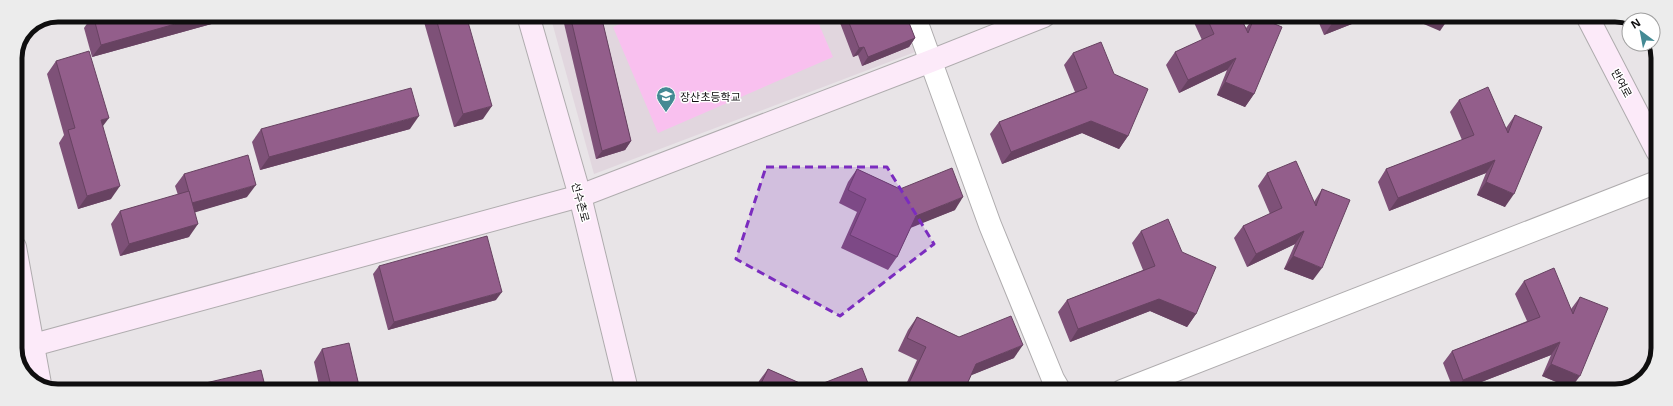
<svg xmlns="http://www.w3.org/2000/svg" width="1673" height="406" font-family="'Open Sans','Noto Sans KR',sans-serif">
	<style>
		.built { fill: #e1d6de }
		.green { fill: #f9c0ef }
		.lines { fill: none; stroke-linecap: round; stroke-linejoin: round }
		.tertiary-casing { stroke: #afacae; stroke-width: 24 }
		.secondary-casing { stroke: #afacae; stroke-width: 24 }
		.tertiary { stroke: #fff; stroke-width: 22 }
		.secondary { stroke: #fceaf9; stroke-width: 22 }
		.wall { fill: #7e5178 }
		.shaded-wall { fill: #674261 }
		.building { fill: #935e8b; stroke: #674261 }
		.marked { fill: #7b2cbf; fill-opacity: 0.2; stroke: #7b2cbf; stroke-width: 3; stroke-dasharray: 8 5; stroke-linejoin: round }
		.labels { text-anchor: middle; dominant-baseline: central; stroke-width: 3; stroke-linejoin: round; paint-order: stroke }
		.street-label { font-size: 11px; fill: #0f0e0f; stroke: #fff }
		.poi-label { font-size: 11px; fill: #0f0e0f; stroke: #fff; text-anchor: start }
		.rim { fill: none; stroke: #0f0e0f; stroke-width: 5 }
	</style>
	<rect width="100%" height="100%" fill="#e8e4e7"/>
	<!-- built -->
	<path class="built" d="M550,15h351l14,37 -321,122z"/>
	<!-- green -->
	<path class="green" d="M639,15h176l18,42 -175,76 -45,-106z"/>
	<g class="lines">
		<!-- tertiary casing -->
		<g class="tertiary-casing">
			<g id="tertiary">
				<path d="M914,15l76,210 63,154 7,12"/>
				<path d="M1122,391l535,-209"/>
			</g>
		</g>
		<!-- secondary casing -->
		<g class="secondary-casing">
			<g id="secondary">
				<path d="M528,15l52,181 47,194"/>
				<path d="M1587,16l70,135"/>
				<path d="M15,247l25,137"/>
				<path d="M15,350l565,-154 351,-135 113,-45"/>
			</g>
		</g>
		<!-- tertiary -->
		<use href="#tertiary" class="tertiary"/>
		<!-- secondary -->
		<use href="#secondary" class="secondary"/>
	</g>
	<!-- wall -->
	<g class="wall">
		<path d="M93,15h151l-152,42 -8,-29z"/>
		<path d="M422,15h44l17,104 -29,8z"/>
		<path d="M562,15h39l30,126 -6,9 -29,9z"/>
		<path d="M837,15h69l9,23 -6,9 -47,19 -4,-11 -5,2z"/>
		<path d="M1191,16h49l6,12 9,-12 -1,78 -9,13 -28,-12 10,-25 -48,23 -13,-28 9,-13 27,-12z"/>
		<path d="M1316,16h56l-48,19z"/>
		<path d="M1073,53l55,83 -9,13 -37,-16 -80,31 -12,-30 9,-12 76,-30 -11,-27z"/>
		<path d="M56,61l47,65 8,73 -33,10 -19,-66 5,-8 -17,-61z"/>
		<path d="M1459,100l47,28 9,-13 -10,92 -28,-12 9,-22 -97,38 -11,-29 8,-13 76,-29 -12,-28z"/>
		<path d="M261,129h149l-150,41 -8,-28z"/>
		<path d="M857,169l43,20 55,21 -44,17 -14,30 -9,13 -47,-22 16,-36 -18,-9 9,-21z"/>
		<path d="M1267,173l47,29 8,-13 -9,91 -29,-11 11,-25 -48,23 -13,-29 9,-12 27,-12 -12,-28z"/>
		<path d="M184,174l63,23 -53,15 -5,25 -69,19 -9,-32 9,-13 58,-16 -3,-9z"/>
		<path d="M1141,231l55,83 -9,13 -37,-16 -80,31 -12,-30 9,-12 76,-30 -11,-27z"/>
		<path d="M379,266l117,34 -108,30 -15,-56z"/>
		<path d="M1524,281l47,28 9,-12 -9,91 -29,-12 9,-21 -93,36h-4l-11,-28 9,-12 75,-30 -12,-27z"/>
		<path d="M917,317l42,20 55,21 -43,17 -7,16h-61l14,-31 -19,-9 10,-21z"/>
		<path d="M322,349l38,41h-40l-6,-28z"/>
		<path d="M768,369l43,19 60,3h-116l4,-10z"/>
	</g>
	<!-- shaded-wall -->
	<g class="shaded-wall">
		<path d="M207,15h37l-152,42 9,-12z"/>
		<path d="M1349,16h23l-48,19 9,-13z"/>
		<path d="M1414,16h30l5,2 -9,13 -28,-12z"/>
		<path d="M915,38l-6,9 -47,19 6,-9z"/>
		<path d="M864,47l-6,8 -5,2 6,-9z"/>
		<path d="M1236,58l-9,12 -48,23 9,-13z"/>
		<path d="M1225,82l29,12 -9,13 -28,-12z"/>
		<path d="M492,106l-9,13 -29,8 9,-13z"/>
		<path d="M419,116l-9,13 -150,41 9,-13z"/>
		<path d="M109,118l-9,12 1,-10z"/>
		<path d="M1091,121l37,15 -9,13 -37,-16 -80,31 9,-12z"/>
		<path d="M631,141l-6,9 -29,9 6,-8z"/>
		<path d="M1495,160l-9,13 -97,38 9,-13z"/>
		<path d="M1486,182l28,12 -9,13 -28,-12z"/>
		<path d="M256,185l-9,12 -64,19 9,-13z"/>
		<path d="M120,186l-9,13 -33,10 9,-13z"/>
		<path d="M963,197l-8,13 -47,19 8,-13z"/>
		<path d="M198,224l-9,13 -69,19 9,-12z"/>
		<path d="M1304,231l-9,13 -48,23 9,-13z"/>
		<path d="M1293,256l29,12 -9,12 -29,-11z"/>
		<path d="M502,292l-6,8 -108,30 6,-8z"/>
		<path d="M1159,299l37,15 -9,13 -37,-16 -80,31 8,-13z"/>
		<path d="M1560,342l-9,13 -93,36h-3l8,-11z"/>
		<path d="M1023,345l-9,13 -47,19 9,-13z"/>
		<path d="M1551,364l29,12 -9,12 -29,-12z"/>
	</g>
	<!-- building -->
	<g class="building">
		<path d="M93,15h114l-106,30z"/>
		<path d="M435,15h31l26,91 -29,8z"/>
		<path d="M570,15h31l30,126 -29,10z"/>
		<path d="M846,15h60l9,23 -47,19 -4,-10 -5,1z"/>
		<path d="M1206,16h34l8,17 7,-17 27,11 -28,67 -29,-12 11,-24 -48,22 -13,-28 39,-18z"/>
		<path d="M1330,16h19l-16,6z"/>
		<path d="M1444,16h6l-1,2z"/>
		<path d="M1101,42l13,32 34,15 -20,47 -37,-15 -80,31 -12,-30 88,-34 -14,-35z"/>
		<path d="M89,51l20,67 -8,2 19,66 -33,10 -19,-66 7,-2 -19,-67z"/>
		<path d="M1488,87l20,46 7,-18 27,12 -28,67 -28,-12 9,-22 -97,38 -12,-29 88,-34 -15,-35z"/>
		<path d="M411,88l8,28 -150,41 -8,-28z"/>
		<path d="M248,155l8,30 -64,18 -8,-29z"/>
		<path d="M1296,161l20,45 6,-17 28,11 -28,68 -29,-12 11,-25 -48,23 -13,-28 39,-18 -15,-35z"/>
		<path d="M952,168l11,29 -47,19 -19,41 -47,-22 16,-36 -18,-9 9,-21 43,20z"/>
		<path d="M189,191l9,33 -69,20 -9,-33z"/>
		<path d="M1168,219l14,33 34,15 -20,47 -37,-15 -81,30 -11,-29 88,-34 -14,-35z"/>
		<path d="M487,236l15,56 -108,30 -15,-56z"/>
		<path d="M1554,268l19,46 7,-17 28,11 -28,68 -29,-12 9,-22 -97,38 -11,-29 88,-34 -16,-36z"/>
		<path d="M1011,316l12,29 -47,19 -12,27h-39l-16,-8 17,-36 -19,-9 10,-21 42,20z"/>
		<path d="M349,343l11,47h-28l-10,-41z"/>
		<path d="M862,368l9,23h-112l-1,-1 10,-21 43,19z"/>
		<path d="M261,370l5,20h-86v-1z"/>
	</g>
	<!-- marked area -->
	<path class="marked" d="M766,167h121l47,77 -94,72 -104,-57z"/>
	<!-- icons -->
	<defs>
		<g id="school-pin" transform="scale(1)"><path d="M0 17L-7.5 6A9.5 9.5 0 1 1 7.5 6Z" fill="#448a94" stroke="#fff"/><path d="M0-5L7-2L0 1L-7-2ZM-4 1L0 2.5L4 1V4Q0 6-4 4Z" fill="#fff"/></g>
	</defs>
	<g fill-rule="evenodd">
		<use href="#school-pin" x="666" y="96"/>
	</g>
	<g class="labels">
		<!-- street labels -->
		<g class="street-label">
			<text transform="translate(1622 83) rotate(62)">반여로</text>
			<text transform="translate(581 202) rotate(75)">선수촌로</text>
		</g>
		<!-- poi labels -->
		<g class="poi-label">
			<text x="680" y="96">장산초등학교</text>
		</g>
	</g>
	<!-- crop -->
	<path d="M0 0H1673V406H0ZM58 22H1615A36 36 0 0 1 1651 58V348A36 36 0 0 1 1615 384H58A36 36 0 0 1 22 348V58A36 36 0 0 1 58 22Z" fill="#ececec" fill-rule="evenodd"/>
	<path class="rim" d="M58 22H1615A36 36 0 0 1 1651 58V348A36 36 0 0 1 1615 384H58A36 36 0 0 1 22 348V58A36 36 0 0 1 58 22Z"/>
	<!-- north arrow -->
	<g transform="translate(1641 32) rotate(328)"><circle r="19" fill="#ffffff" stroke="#9f9f9f"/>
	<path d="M0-3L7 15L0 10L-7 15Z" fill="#448a94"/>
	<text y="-6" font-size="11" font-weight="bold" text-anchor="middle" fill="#0f0e0f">N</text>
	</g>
</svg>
